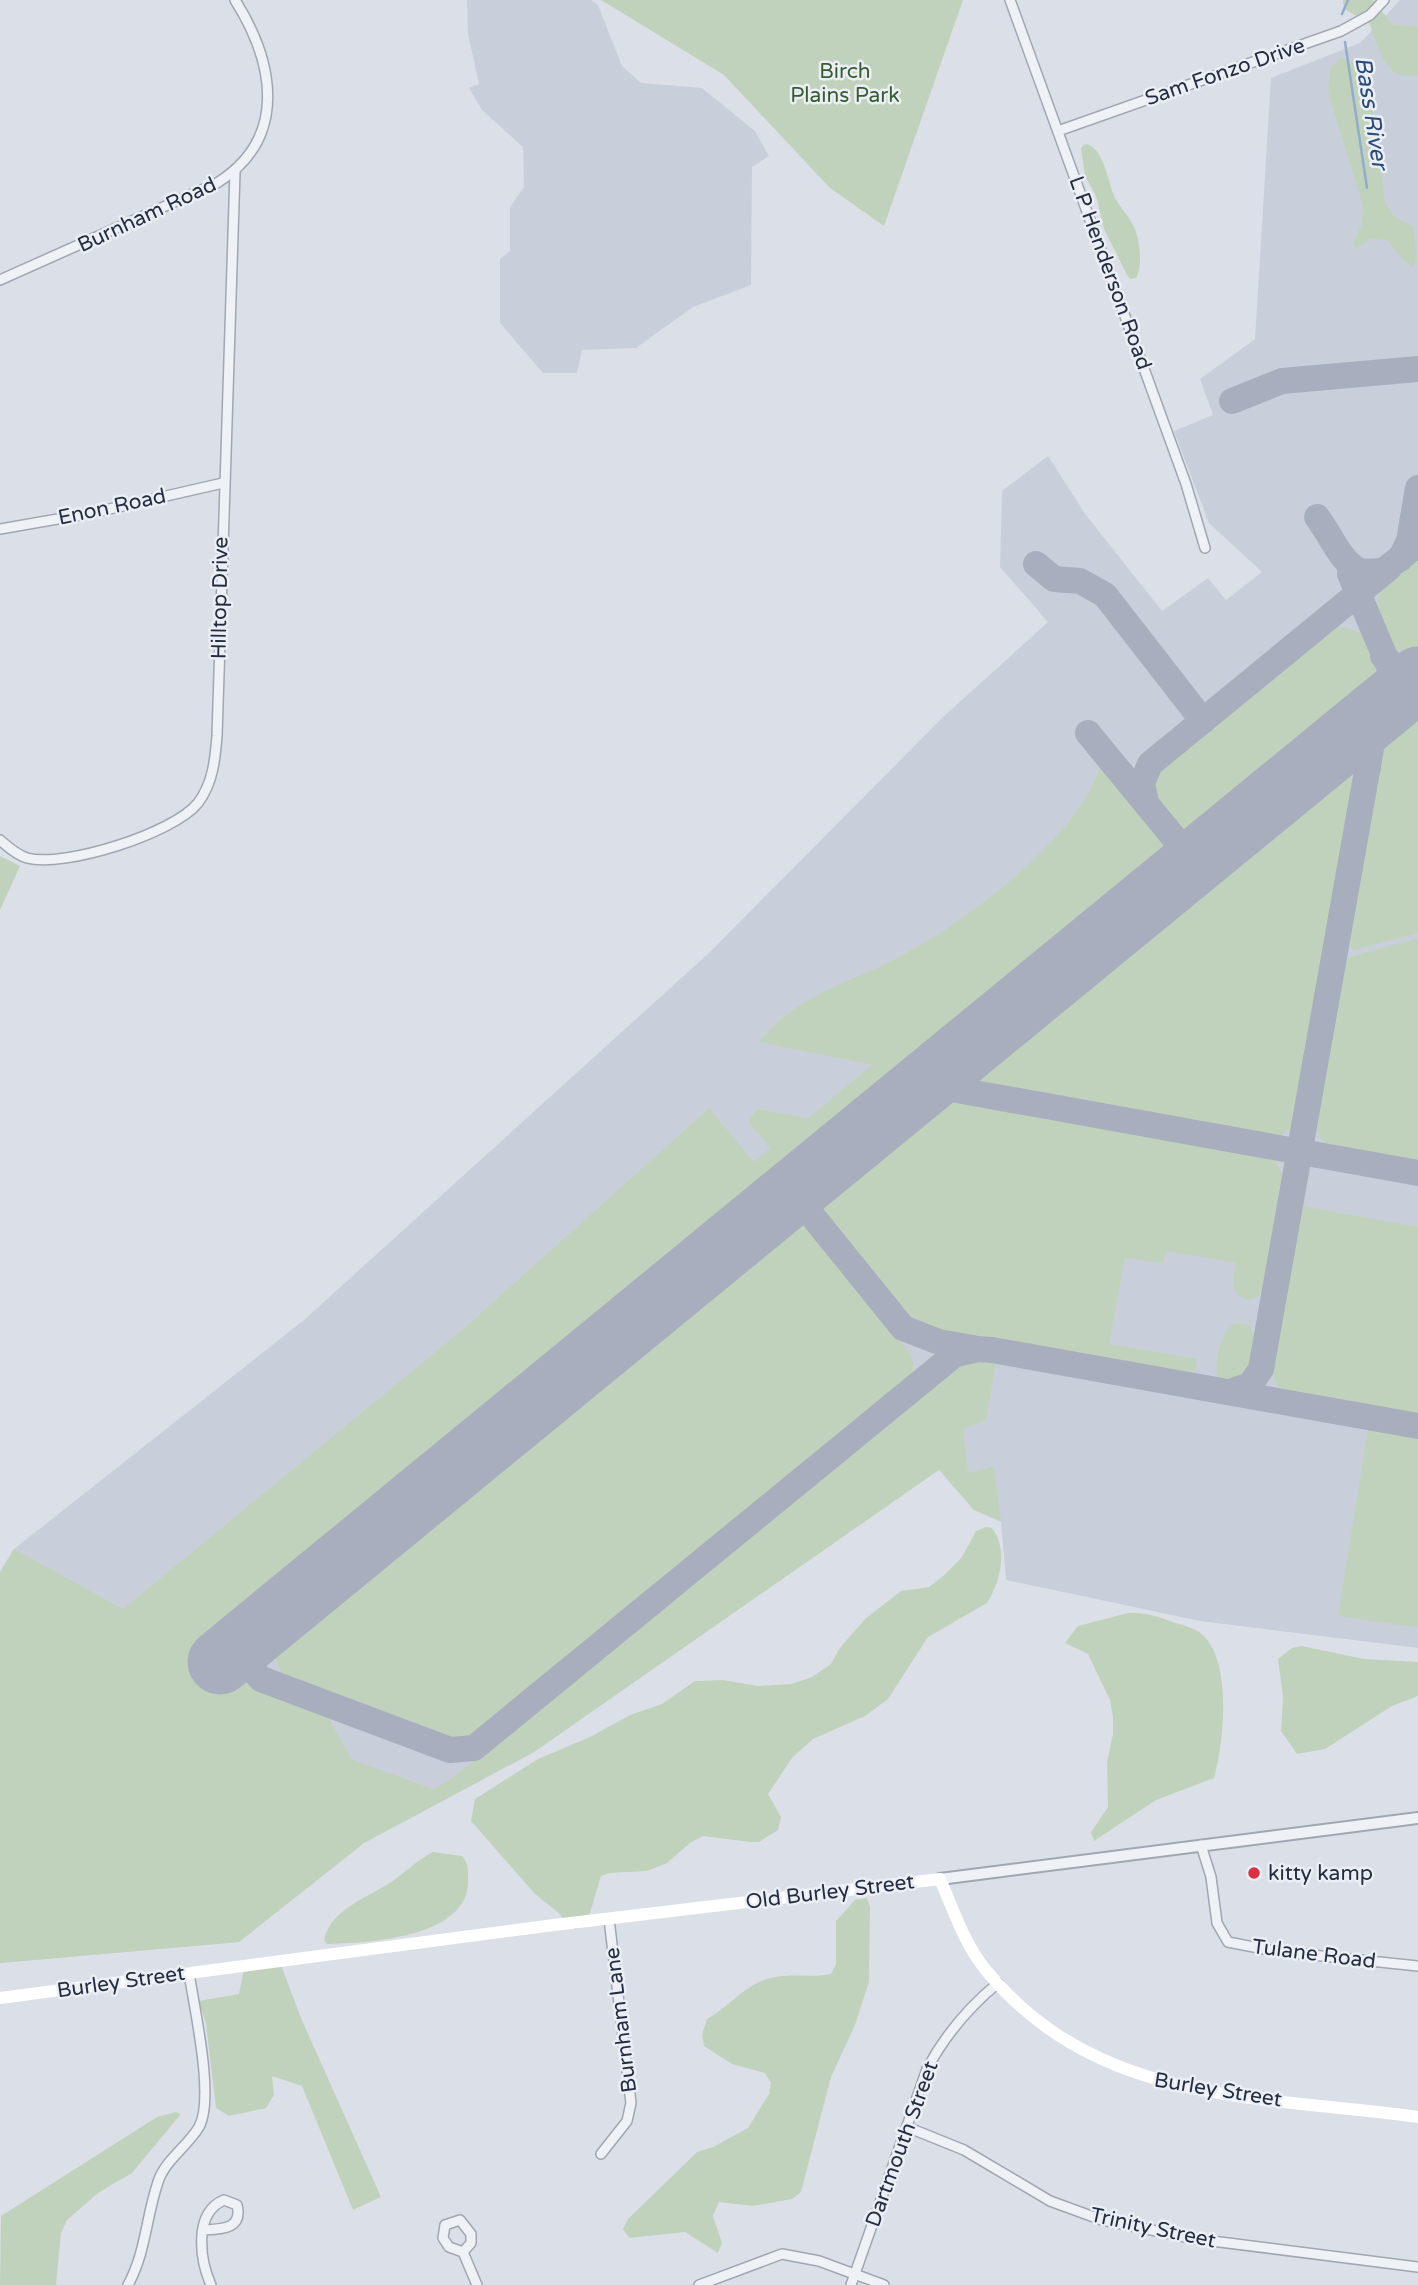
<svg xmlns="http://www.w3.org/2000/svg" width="1418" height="2285" font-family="'Varela Round',sans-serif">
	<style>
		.built { fill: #c9cfda }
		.green { fill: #c1d2bc }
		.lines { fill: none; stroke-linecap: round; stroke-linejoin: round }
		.stream { stroke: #92accc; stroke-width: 2.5 }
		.taxiway { stroke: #a7afbe; stroke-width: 26 }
		.runway { stroke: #a7afbe; stroke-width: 65 }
		.minor-casing { stroke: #a0a7b2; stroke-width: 12 }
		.tertiary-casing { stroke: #a0a7b2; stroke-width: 14 }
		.minor { stroke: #eef1f6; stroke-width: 9 }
		.tertiary { stroke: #eef1f6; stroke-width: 10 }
		.secondary { stroke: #fff; stroke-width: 12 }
		.poi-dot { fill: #db3145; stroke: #ebeff5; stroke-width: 2.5 }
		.labels { text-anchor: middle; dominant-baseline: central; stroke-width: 5; stroke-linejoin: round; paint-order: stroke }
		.park-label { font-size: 21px; fill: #375c30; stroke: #ebeff5 }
		.street-label { font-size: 21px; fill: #242d3f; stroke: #ebeff5 }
		.poi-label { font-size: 21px; fill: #242d3f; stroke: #ebeff5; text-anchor: start }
		.water-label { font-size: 23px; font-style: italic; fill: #2a4a77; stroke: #ebeff5 }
	</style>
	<rect width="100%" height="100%" fill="#dbe0e8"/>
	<!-- built -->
	<g class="built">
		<path d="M467,0h124l7,5 24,61 19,17 61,5 53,43 14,25 -17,11 -1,118 -58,22 -57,41 -54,2 -5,23h-34l-43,-50v-64l10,-8v-44l14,-20 -1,-40 -41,-37 -13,-22 10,-4 -11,-50z"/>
		<path d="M1400,0h18v1648l-218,-27 -194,-41 -5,-58 -27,-12 -35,-41 -405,283 -170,91 -125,99 -239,21v-391l14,-23 290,-229 406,-368 233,-235 105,-95 -48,-55 2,-76 46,-35 38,59 76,96 46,-33 18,22 36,-28 -53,-49 -35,-92 39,-16 -13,-36 55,-40 16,-261 89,-35z"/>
	</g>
	<!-- green -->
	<g class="green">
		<path d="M601,0h362l-79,226 -54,-38 -106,-113z"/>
		<path d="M1343,0h30l19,24 26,3v47c-35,11 -39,-30 -49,-51l-25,-14z"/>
		<path d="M1341,57l12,5 16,16 16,124 9,14 20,11 2,28 -2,12 -9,-5 -18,-22 -16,-1 -14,9 -4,-4 9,-21 1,-17 -35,-114 2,-23z"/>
		<path d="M1085,144c17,1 23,35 28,49 4,12 15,21 20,32 7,12 10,42 3,53l-6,1 -3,-4 -23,-46 -8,-33 -11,-20 -4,-28z"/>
		<path d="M1418,555v95l-16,2 -13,-7c-24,-50 -10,-58 29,-90z"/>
		<path d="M1332,626c32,0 54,25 46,57l-174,144 -23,3c-19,-20 -36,-37 -19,-64z"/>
		<path d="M1418,707v226l-65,17 -5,-6 37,-201 5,-11z"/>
		<path d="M1101,764l61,73 2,13 -7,15 -951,782 29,32 91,34 25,46 82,30 17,-9 510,-419 36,1 -10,58 -23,9 5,44 26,-7 7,55 -27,-11 -35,-40 -405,282 -170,91 -125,99 -239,21v-391l14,-23 109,60 339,-279 247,-222 45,54 16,-14 -20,-24v-6l7,-9 51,9 64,-53 -113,-23c40,-48 83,-56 136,-83 66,-33 185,-122 206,-195z"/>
		<path d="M1338,774l12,1 5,11 -60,336c-7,10 -16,16 -28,16l-283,-50 -8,-4v-14z"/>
		<path d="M0,856l20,10 -20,44z"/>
		<path d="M1418,938v227l-86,-16 -13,-12 -2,-18 28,-158 5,-4z"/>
		<path d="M946,1098l327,59 11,19 -21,114 -7,8 -9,2 -11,-6 -3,-13 3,-18 -70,-12 -3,12 -38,-5 -16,86 88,15 -1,10 -9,7 -241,-43 -21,-6 -23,-16 -76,-94 -3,-14 4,-11 111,-91z"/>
		<path d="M1303,1206l115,21v190l-135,-25 -6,-6 -5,-15z"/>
		<path d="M786,1226h17l9,8 95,115 7,16 -3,15 -440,360 -15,2 -174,-67 -7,-18 4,-15z"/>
		<path d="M1236,1323l14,2 5,16 -9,34 -17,8 -10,-2c-7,-14 2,-53 17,-58z"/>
		<path d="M1368,1428l50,9v191l-80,-12z"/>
		<path d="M986,1527l6,1c16,21 9,53 -5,75l-59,34 -40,62 -23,17 -52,23 -21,19 -24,36 13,23 -3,13 -19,12h-8l-48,-6 -13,7 -23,20 -20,8 -38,2 -8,3 -11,37 -14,17 -10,-6 -6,-10 -25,-20 -64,-73 4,-22 63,-40 52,-22 40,-22 32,-11 33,-23 28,-1 34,6 34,-2 21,-7 19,-13 8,-15 26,-30 36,-28 28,-4 13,-10 20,-20 14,-26z"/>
		<path d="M1128,1613c16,-1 27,3 42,8 12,5 24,5 34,15 28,29 20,106 10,142l-58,22 -62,41 -3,-9 17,-25 -1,-45 6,-28v-17l-3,-17 -22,-46 -23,-11 13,-17z"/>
		<path d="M1302,1646l62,13 54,3v34l-26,10 -67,43 -28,5 -16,-23 2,-34 -5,-38 14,-11z"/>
		<path d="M433,1852l29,4c7,8 6,14 6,25 1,57 -101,62 -141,63l-3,-4c7,-33 49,-44 73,-62 13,-10 21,-18 36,-26z"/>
		<path d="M867,1898l3,9 -1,75 -14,43 -24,52 -30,115 -9,7 -39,7 -34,-4 -6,14 9,27 -4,10 -33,-21 -56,6 -6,-9 5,-10 69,-67 16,-5 35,-19 21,-34 2,-11 -6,-10 -33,-9 -28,-18 -2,-11 5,-16c22,-12 39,-36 64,-41 19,-5 40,0 60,-4l5,-10v-43l19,-21z"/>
		<path d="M281,1965l20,53 80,179 -28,13 -51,-124 -30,-10 2,19 -8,13 -37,8 -13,-8 -10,-84 -7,-23 40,-7 5,-25z"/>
		<path d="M176,2112l5,2 -49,59 -34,20 -31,27 -6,13 -5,52h-56l1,-69 156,-99z"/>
	</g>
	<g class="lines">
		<!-- stream -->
		<g class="stream">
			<path d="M1342,14l6,-14"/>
			<path d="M1345,42l22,146"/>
		</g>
		<!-- taxiway -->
		<g class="taxiway">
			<path d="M1232,401l50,-20 136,-12"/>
			<path d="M1317,517c14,18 23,45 44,55l22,-1 35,-27"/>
			<path d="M1400,559l9,-18 9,-53"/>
			<path d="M1036,564l18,15 26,2 25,14 98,126"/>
			<path d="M1350,574l41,97 1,15 -9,22"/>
			<path d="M1383,656l14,12 21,3"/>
			<path d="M1088,733l92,112 4,12 -4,17"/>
			<path d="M1331,751c17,-7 32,-5 37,16"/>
			<path d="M1146,803l-4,-20 8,-19 239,-196"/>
			<path d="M1180,845l13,8 16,-3"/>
			<path d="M924,1084l494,89"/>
			<path d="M793,1192l110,136 36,14 34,6"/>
			<path d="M1230,1392l20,-7 11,-16 114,-643 12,-21"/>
			<path d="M252,1637l-5,27 14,15 189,71 24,-2 480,-393 24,-6 14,1 426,76"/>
		</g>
		<!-- runway -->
		<path class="runway" d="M220,1662l1198,-983"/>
		<!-- minor casing -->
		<g class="minor-casing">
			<g id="minor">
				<path d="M1010,0l176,484 19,64"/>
				<path d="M1058,131l283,-100 29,-16 14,-15"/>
				<path d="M0,280l217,-97c72,-45 57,-121 18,-183"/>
				<path d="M0,529l92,-16 131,-30"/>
				<path d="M0,840c8,7 17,15 27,18 38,10 147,-25 171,-55 15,-20 17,-43 19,-67l18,-564"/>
				<path d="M1201,1845l10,32 6,46 11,19 46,9 144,15"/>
				<path d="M907,2127l57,23 86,51 52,19 94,19 222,28"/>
				<path d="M601,2154l26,-33 4,-18 -22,-184"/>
				<path d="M460,2220l11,14v9l-8,9 -14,-5 -6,-9 2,-13z"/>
				<path d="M204,2230c18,-1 39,-1 33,-25l-13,-5c-31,13 -24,60 -13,85"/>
				<path d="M463,2252l14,33"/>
				<path d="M128,2285c18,-33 18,-68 30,-103 7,-22 29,-35 41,-55 16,-29 -5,-120 -10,-154"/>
				<path d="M699,2285l83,-31 37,7 65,24"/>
				<path d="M851,2285l76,-216c18,-34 42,-62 71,-86"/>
			</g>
		</g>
		<!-- tertiary casing -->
		<g class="tertiary-casing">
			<path id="tertiary" d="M940,1879l478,-61"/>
		</g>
		<!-- minor -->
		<use href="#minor" class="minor"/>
		<!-- tertiary -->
		<use href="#tertiary" class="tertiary"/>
		<!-- secondary -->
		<path class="secondary" d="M0,1998l554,-73 386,-46c13,30 24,64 45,90 111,137 275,126 433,148"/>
	</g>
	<!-- markers -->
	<circle class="poi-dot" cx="1254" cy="1873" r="7"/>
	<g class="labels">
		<!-- park labels -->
		<g class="park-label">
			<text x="845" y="71">Birch<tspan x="845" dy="24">Plains Park</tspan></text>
		</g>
		<!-- street labels -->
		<g class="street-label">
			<text transform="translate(1225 72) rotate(-19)">Sam Fonzo Drive</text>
			<text transform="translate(147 215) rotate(-25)">Burnham Road</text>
			<text transform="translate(1110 273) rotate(70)">L P Henderson Road</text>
			<text transform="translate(112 507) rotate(-12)">Enon Road</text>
			<text transform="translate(220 598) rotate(-89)">Hilltop Drive</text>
			<text transform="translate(830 1892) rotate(-7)">Old Burley Street</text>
			<text transform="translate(1314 1954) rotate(7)">Tulane Road</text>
			<text transform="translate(121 1982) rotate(-8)">Burley Street</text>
			<text transform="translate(621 2020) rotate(-97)">Burnham Lane</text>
			<text transform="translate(1218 2090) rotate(9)">Burley Street</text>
			<text transform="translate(902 2144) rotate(-70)">Dartmouth Street</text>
			<text transform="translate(1153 2228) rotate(12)">Trinity Street</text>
		</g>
		<!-- poi labels -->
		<g class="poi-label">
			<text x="1268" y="1873">kitty kamp</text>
		</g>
		<!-- water labels -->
		<g class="water-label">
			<text transform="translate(1371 113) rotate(81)">Bass River</text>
		</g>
	</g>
</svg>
